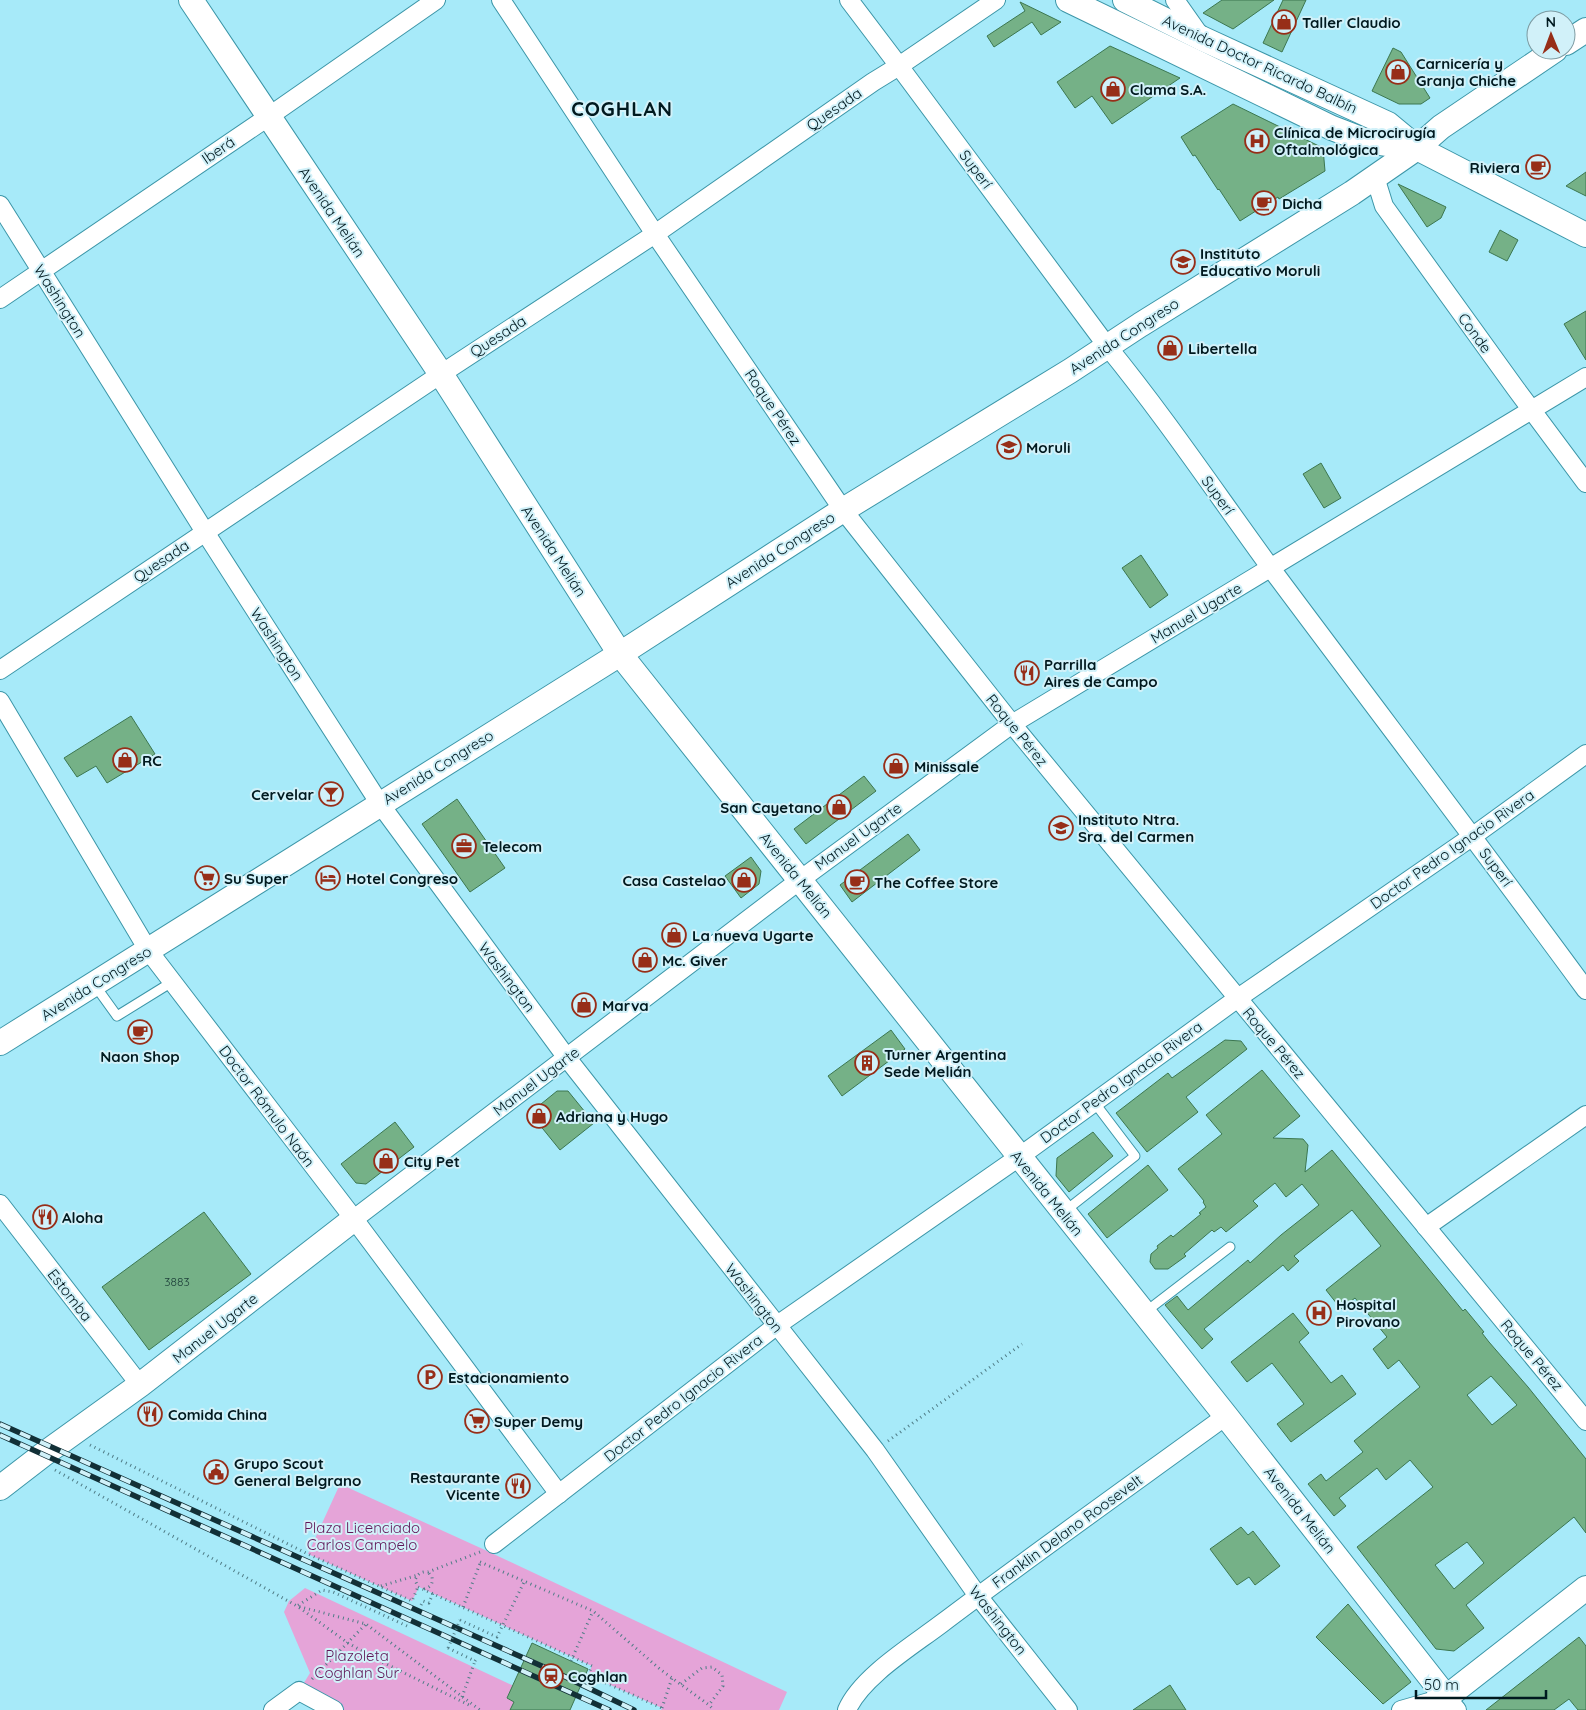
<svg xmlns="http://www.w3.org/2000/svg" width="1586" height="1710" font-family="Quicksand,sans-serif">
	<style>
		.green { fill: #e5a4d8 }
		.building { fill: #75b187; stroke: #3c7750; fill-rule: evenodd }
		.lines { fill: none; stroke-linecap: round; stroke-linejoin: round }
		.lane-casing { stroke: #3c96a8; stroke-width: 11 }
		.street-casing { stroke: #3c96a8; stroke-width: 20 }
		.secondary-casing { stroke: #3c96a8; stroke-width: 26 }
		.path { stroke: #4f7c86; stroke-width: 3; stroke-dasharray: 1 4; stroke-linecap: butt }
		.lane { stroke: #fff; stroke-width: 9 }
		.street { stroke: #fff; stroke-width: 18 }
		.secondary { stroke: #fff; stroke-width: 24 }
		.rail-casing { stroke: #123037; stroke-width: 5.5 }
		.rail { stroke: #d1f1f9; stroke-width: 4; stroke-dasharray: 11; stroke-linecap: butt }
		.path-bridge { stroke: #4f7c86; stroke-width: 3; stroke-dasharray: 1 4; stroke-linecap: butt }
		.labels { text-anchor: middle; dominant-baseline: central; stroke-width: 4; stroke-linejoin: round; paint-order: stroke }
		.number-label { font-size: 12px; fill: #1d3f39 }
		.poi-label { font-size: 15px; font-weight: bold; fill: #00191f; stroke: #d1f1f9; text-anchor: start }
		.street-label { font-size: 15px; fill: #00191f; stroke: #d1f1f9 }
		.park-label { font-size: 15px; fill: #601657; stroke: #d1f1f9 }
		.district-label { font-size: 20px; font-weight: bold; letter-spacing: 1px; fill: #00191f; stroke: #d1f1f9 }
	</style>
	<rect width="100%" height="100%" fill="#a7eaf9"/>
	<!-- green -->
	<g class="green">
		<path d="M340,1484l145,66 302,142 -8,18h-118l1,-2 -74,-33 4,-9 -173,-79 -7,14 -104,-47z"/>
		<path d="M305,1588l260,122h-231l-35,-19 11,-18 -26,-61 5,-11z"/>
	</g>
	<!-- building -->
	<g class="building">
		<path d="M1222,0h52l-41,29 -30,-16z"/>
		<path d="M1283,0h23l-24,52 -19,-9z"/>
		<path d="M1020,2l41,20 -20,13 -9,-13 -38,25 -7,-11 38,-25z"/>
		<path d="M1110,46l70,32 -68,46 -20,-28 -17,12 -18,-26z"/>
		<path d="M1393,48l8,4 29,46 -9,6h-22l-27,-13z"/>
		<path d="M1233,104l90,44 2,23 -46,28 -1,-2 -38,24 -21,-32 -1,1 -23,-35 -2,1 -12,-19z"/>
		<path d="M1586,172v24l-20,-10z"/>
		<path d="M1398,184l48,23 -5,11 -14,9z"/>
		<path d="M1500,230l18,10 -11,21 -18,-9z"/>
		<path d="M1586,311v49l-22,-36z"/>
		<path d="M1321,463l20,35 -17,10 -21,-34z"/>
		<path d="M1141,555l27,40 -18,13 -28,-40z"/>
		<path d="M131,716l24,38 -48,29 -11,-17 -19,11 -13,-19z"/>
		<path d="M864,776l12,15 -70,53 -12,-15z"/>
		<path d="M457,799l48,69 -35,24 -48,-68z"/>
		<path d="M908,834l12,16 -68,52 -12,-17z"/>
		<path d="M751,857l10,14 -2,13 -18,14 -16,-22z"/>
		<path d="M891,1030l14,19 -63,47 -14,-20z"/>
		<path d="M1225,1040l16,1 6,8 -61,48 12,15 -51,40 -31,-39 52,-40 4,5z"/>
		<path d="M1262,1070l38,46 -27,22 30,1 5,6 -3,27 27,-22 131,161 2,-2 19,23 -2,1 7,9 39,45 58,72v74l-12,-16 -108,88 18,23 -30,23 -18,-2 -79,-102 76,-60 -23,-27 -24,20 -9,-12 -38,30 7,8 -12,10 -26,-32 13,-10 5,7 37,-29 -9,-11 66,-54 -21,-27 -11,9 -15,-20 14,-12 -32,-39 -14,11 -15,-19 55,-44 -29,-36 -58,46 5,5 -11,10 -5,-6 -79,64 9,10 -11,10 -37,-44 12,-9 11,14 60,-50 2,3 31,-28 38,-30 -17,-21 -16,13 -11,-14 -22,18 5,5 -32,26 -5,-5 -7,5 -2,-2 -28,24 2,2 -18,13h-13l-5,-7 1,-8 7,-6 -1,-2 14,-11 2,2 28,-23 -2,-1 7,-6 -3,-5 1,-1 -26,-32 44,-35 -16,-19zM1491,1376l26,29 -25,20 -25,-30zM1467,1542l17,21 -30,26 -19,-24z"/>
		<path d="M557,1091h11l26,32 -34,27 -30,-37z"/>
		<path d="M395,1122l19,25 -48,37 -10,-1 -15,-19z"/>
		<path d="M1093,1132l20,24 -44,36 -13,-16 1,-18z"/>
		<path d="M1148,1165l20,25 -61,48 -19,-24z"/>
		<path d="M204,1212l47,62 -102,76 -47,-63z"/>
		<path d="M1293,1313l16,20 -10,9 32,41 11,-8 14,19 -65,48 -14,-18 27,-20 -32,-41 -25,19 -16,-20z"/>
		<path d="M1241,1527l7,8 5,-4 27,35 -25,19 -6,-8 -12,8 -27,-36z"/>
		<path d="M1348,1604l63,78 -28,22 -67,-67z"/>
		<path d="M1579,1637l7,9v64h-8l-9,-11 -15,11h-68z"/>
		<path d="M532,1643l56,26 -18,41h-60l4,-8 -7,-4z"/>
		<path d="M1170,1685l16,25h-53z"/>
	</g>
	<g class="lines">
		<!-- lane casing -->
		<g class="lane-casing">
			<g id="lane">
				<path d="M94,984l23,32 55,-34"/>
				<path d="M1065,1211l70,-55 -41,-54"/>
				<path d="M1144,1313l86,-66"/>
			</g>
		</g>
		<!-- street casing -->
		<g class="street-casing">
			<g id="street">
				<path d="M501,0l154,234 188,276 169,214 574,697"/>
				<path d="M849,0l50,66 208,280c58,71 109,147 163,221 105,141 212,281 316,423"/>
				<path d="M1175,0l26,37"/>
				<path d="M1375,177l9,29 132,183 70,94"/>
				<path d="M0,205l205,327 175,272 187,254 308,392 103,146 90,114"/>
				<path d="M0,299l268,-182 168,-117"/>
				<path d="M0,670l441,-296 214,-140 218,-152 26,-16 97,-66"/>
				<path d="M0,701l148,249 206,269 205,275"/>
				<path d="M0,1204l140,181"/>
				<path d="M354,1219l446,-339 212,-156 574,-347"/>
				<path d="M1426,1227l160,-112"/>
				<path d="M494,1544l282,-218 243,-169 219,-159 235,-162 113,-82"/>
				<path d="M1446,1697l11,13"/>
				<path d="M273,1710l26,-19 35,19"/>
				<path d="M847,1710c14,-33 65,-64 94,-86 94,-71 190,-139 285,-208"/>
				<path d="M1401,1710l42,-12"/>
			</g>
		</g>
		<!-- secondary casing -->
		<g class="secondary-casing">
			<g id="secondary">
				<path d="M191,0l250,374 179,280 606,762 220,281"/>
				<path d="M1068,0l264,128 34,13 51,7"/>
				<path d="M1125,0l76,38 187,86 29,24 169,87"/>
				<path d="M1566,43l20,-13"/>
				<path d="M0,1043l620,-389 223,-144 227,-139 70,-46 212,-132 65,-45 24,-21 114,-77"/>
				<path d="M0,1488l44,-34 96,-69 214,-166"/>
				<path d="M1430,1710l156,-122"/>
			</g>
		</g>
		<!-- path -->
		<g class="path">
			<path d="M888,1441l134,-97"/>
			<path d="M90,1445l218,109 104,47 6,-14"/>
			<path d="M55,1470l242,136 69,18 114,86"/>
			<path d="M480,1552l-52,20c-7,-1 -10,2 -13,8l3,7 174,79 -4,9 74,33 -1,2"/>
			<path d="M480,1562l113,49 68,59 48,35 5,5"/>
			<path d="M381,1586l37,-11"/>
			<path d="M424,1589c7,-2 9,-5 8,-12l-4,-5"/>
			<path d="M421,1605l2,-4 6,2 4,-10"/>
			<path d="M463,1607l18,-46"/>
			<path d="M460,1620l37,17 28,-57"/>
			<path d="M407,1626l-74,-34 -11,-2 -25,16 51,37 24,14 99,49"/>
			<path d="M448,1648l27,13 2,-3"/>
			<path d="M571,1661l22,-50"/>
			<path d="M312,1679l54,-55"/>
			<path d="M681,1684l21,-16 10,-1 10,8 1,11 -14,19"/>
			<path d="M462,1697l13,-36"/>
			<path d="M662,1708l10,-30"/>
		</g>
		<!-- lane -->
		<use href="#lane" class="lane"/>
		<!-- street -->
		<use href="#street" class="street"/>
		<!-- secondary -->
		<use href="#secondary" class="secondary"/>
		<!-- rail casing -->
		<g class="rail-casing">
			<g id="rail">
				<path d="M0,1424l553,247 81,39"/>
				<path d="M0,1435l609,275"/>
			</g>
		</g>
		<!-- rail -->
		<use href="#rail" class="rail"/>
		<!-- path-bridge -->
		<path class="path-bridge" d="M448,1648l12,-28"/>
	</g>
	<!-- icons -->
	<defs>
		<g id="shop-ring" transform="scale(1.25)"><circle r="9.5" fill="#d1f1f9" stroke="#972e18" stroke-width="1.5"/><path d="M-5-2.5h2.3a2.7 3.5 0 0 1 5.4 0H5L5.5 6h-11ZM-1.5-2.5h3a1.5 2.3 0 0 0-3 0Z" fill="#972e18"/></g>
		<g id="hospital-ring" transform="scale(1.25)"><circle r="9.5" fill="#d1f1f9" stroke="#972e18" stroke-width="1.5"/><path d="M-5-5h3v3.5h4V-5h3V5h-3V1.5h-4V5h-3Z" fill="#972e18"/></g>
		<g id="cafe-ring" transform="scale(1.25)"><circle r="9.5" fill="#d1f1f9" stroke="#972e18" stroke-width="1.5"/><path d="M-5.5-4.5H6V0H3Q3 3.5 0 3.5H-2.5Q-5.5 3.5-5.5 0ZM3-3.2v2h1.7v-2ZM-6 4.5H4V6H-6Z" fill="#972e18"/></g>
		<g id="school-ring" transform="scale(1.25)"><circle r="9.5" fill="#d1f1f9" stroke="#972e18" stroke-width="1.5"/><path d="M0-5L7-2L0 1L-7-2ZM-4 1L0 2.5L4 1V4Q0 6-4 4Z" fill="#972e18"/></g>
		<g id="restaurant-ring" transform="scale(1.25)"><circle r="9.5" fill="#d1f1f9" stroke="#972e18" stroke-width="1.5"/><path d="M-5-6h1v4h1v-4h1v4h1v-4h1v5L-1.5 .5V6h-2V.5L-5-1ZM5-6V6H3V1.5H1.5Q1.5-4 5-6Z" fill="#972e18"/></g>
		<g id="bar-ring" transform="scale(1.25)"><circle r="9.5" fill="#d1f1f9" stroke="#972e18" stroke-width="1.5"/><path d="M-6-5H6L.8 .8V4.5H3.5V6h-7V4.5H-.8V.8Z" fill="#972e18"/></g>
		<g id="office-ring" transform="scale(1.25)"><circle r="9.5" fill="#d1f1f9" stroke="#972e18" stroke-width="1.5"/><path d="M-6-3h4V-5.5h4V-3h4V5H-6ZM-1-4.5V-3h2v-1.5ZM-6 0V1H6V0Z" fill="#972e18"/></g>
		<g id="supermarket-ring" transform="scale(1.25)"><circle r="9.5" fill="#d1f1f9" stroke="#972e18" stroke-width="1.5"/><path d="M-6-5.5h2.5l.6 2H6L4.5 2H-2.5L-4.4-4H-6ZM-1.5 3.2a1.3 1.3 0 1 0 .1 0ZM3 3.2a1.3 1.3 0 1 0 .1 0Z" fill="#972e18"/></g>
		<g id="hotel-ring" transform="scale(1.25)"><circle r="9.5" fill="#d1f1f9" stroke="#972e18" stroke-width="1.5"/><path d="M-6-4.5h1.5V1H6V5H4.5V3h-9V5H-6ZM-4 0a1.8 1.8 0 1 1 3.6 0ZM.5 0V-2.5h3Q6-2.5 6 0Z" fill="#972e18"/></g>
		<g id="building-ring" transform="scale(1.25)"><circle r="9.5" fill="#d1f1f9" stroke="#972e18" stroke-width="1.5"/><path d="M-4-6H4V6H1V3H-1V6H-4ZM-2.5-4.3h1.7v1.8h-1.7ZM.8-4.3h1.7v1.8H.8ZM-2.5-1h1.7V.8h-1.7ZM.8-1h1.7V.8H.8Z" fill="#972e18"/></g>
		<g id="parking-ring" transform="scale(1.25)"><circle r="9.5" fill="#d1f1f9" stroke="#972e18" stroke-width="1.5"/><path d="M-3.5-5.5H1a3.5 3.5 0 0 1 0 7H-1V5.5H-3.5ZM-1-3.4V-.6H.8a1.4 1.4 0 0 0 0-2.8Z" fill="#972e18"/></g>
		<g id="civic-ring" transform="scale(1.25)"><circle r="9.5" fill="#d1f1f9" stroke="#972e18" stroke-width="1.5"/><path d="M-.6-6.5H3V-4.5H.6V-3L4-1V1h2V6H-6V1h2V-1L-.6-3ZM-1.2 2.5V6h2.4V2.5Z" fill="#972e18"/></g>
		<g id="station-ring" transform="scale(1.25)"><circle r="9.5" fill="#d1f1f9" stroke="#972e18" stroke-width="1.5"/><path d="M-3-6H3Q5-6 5-4V2Q5 4 3 4L4.5 6H3L1.5 4h-3L-3 6H-4.5L-3 4Q-5 4-5 2V-4Q-5-6-3-6ZM-3.5-4v3h7v-3ZM-3.5 1v1.5H-2V1ZM2 1v1.5H3.5V1Z" fill="#972e18"/></g>
	</defs>
	<g fill-rule="evenodd">
		<use href="#shop-ring" x="1284" y="22"/>
		<use href="#shop-ring" x="1398" y="72"/>
		<use href="#shop-ring" x="1113" y="89"/>
		<use href="#hospital-ring" x="1257" y="141"/>
		<use href="#cafe-ring" x="1538" y="167"/>
		<use href="#cafe-ring" x="1264" y="203"/>
		<use href="#school-ring" x="1183" y="262"/>
		<use href="#shop-ring" x="1170" y="348"/>
		<use href="#school-ring" x="1009" y="447"/>
		<use href="#restaurant-ring" x="1027" y="673"/>
		<use href="#shop-ring" x="125" y="760"/>
		<use href="#shop-ring" x="896" y="766"/>
		<use href="#bar-ring" x="331" y="794"/>
		<use href="#shop-ring" x="839" y="807"/>
		<use href="#school-ring" x="1061" y="828"/>
		<use href="#office-ring" x="464" y="846"/>
		<use href="#supermarket-ring" x="207" y="878"/>
		<use href="#hotel-ring" x="328" y="878"/>
		<use href="#shop-ring" x="744" y="880"/>
		<use href="#cafe-ring" x="857" y="882"/>
		<use href="#shop-ring" x="674" y="935"/>
		<use href="#shop-ring" x="645" y="960"/>
		<use href="#shop-ring" x="584" y="1005"/>
		<use href="#cafe-ring" x="140" y="1032"/>
		<use href="#building-ring" x="867" y="1063"/>
		<use href="#shop-ring" x="539" y="1116"/>
		<use href="#shop-ring" x="386" y="1161"/>
		<use href="#restaurant-ring" x="45" y="1217"/>
		<use href="#hospital-ring" x="1319" y="1313"/>
		<use href="#parking-ring" x="430" y="1377"/>
		<use href="#restaurant-ring" x="150" y="1414"/>
		<use href="#supermarket-ring" x="477" y="1421"/>
		<use href="#civic-ring" x="216" y="1472"/>
		<use href="#restaurant-ring" x="518" y="1486"/>
		<use href="#station-ring" x="551" y="1676"/>
	</g>
	<g class="labels">
		<!-- number labels -->
		<g class="number-label">
			<text x="177" y="1281">3883</text>
		</g>
		<!-- poi labels -->
		<g class="poi-label">
			<text x="1302" y="22">Taller Claudio</text>
			<text x="1416" y="63">Carnicería y<tspan x="1416" dy="17">Granja Chiche</tspan></text>
			<text x="1130" y="89">Clama S.A.</text>
			<text x="1274" y="132">Clínica de Microcirugía<tspan x="1274" dy="17">Oftalmológica</tspan></text>
			<text x="1520" y="167" text-anchor="end">Riviera</text>
			<text x="1282" y="203">Dicha</text>
			<text x="1200" y="253">Instituto<tspan x="1200" dy="17">Educativo Moruli</tspan></text>
			<text x="1188" y="348">Libertella</text>
			<text x="1026" y="447">Moruli</text>
			<text x="1044" y="664">Parrilla<tspan x="1044" dy="17">Aires de Campo</tspan></text>
			<text x="142" y="760">RC</text>
			<text x="914" y="766">Minissale</text>
			<text x="314" y="794" text-anchor="end">Cervelar</text>
			<text x="822" y="807" text-anchor="end">San Cayetano</text>
			<text x="1078" y="819">Instituto Ntra.<tspan x="1078" dy="17">Sra. del Carmen</tspan></text>
			<text x="482" y="846">Telecom</text>
			<text x="224" y="878">Su Super</text>
			<text x="346" y="878">Hotel Congreso</text>
			<text x="726" y="880" text-anchor="end">Casa Castelao</text>
			<text x="874" y="882">The Coffee Store</text>
			<text x="692" y="935">La nueva Ugarte</text>
			<text x="662" y="960">Mc. Giver</text>
			<text x="602" y="1005">Marva</text>
			<text x="884" y="1054">Turner Argentina<tspan x="884" dy="17">Sede Melián</tspan></text>
			<text x="140" y="1056" text-anchor="middle">Naon Shop</text>
			<text x="556" y="1116">Adriana y Hugo</text>
			<text x="404" y="1161">City Pet</text>
			<text x="62" y="1217">Aloha</text>
			<text x="1336" y="1304">Hospital<tspan x="1336" dy="17">Pirovano</tspan></text>
			<text x="448" y="1377">Estacionamiento</text>
			<text x="168" y="1414">Comida China</text>
			<text x="494" y="1421">Super Demy</text>
			<text x="234" y="1463">Grupo Scout<tspan x="234" dy="17">General Belgrano</tspan></text>
			<text x="500" y="1477" text-anchor="end">Restaurante<tspan x="500" dy="17">Vicente</tspan></text>
			<text x="568" y="1676">Coghlan</text>
		</g>
		<!-- street labels -->
		<g class="street-label">
			<text transform="translate(1260 64) rotate(25)">Avenida Doctor Ricardo Balbín</text>
			<text transform="translate(834 109) rotate(-35)">Quesada</text>
			<text transform="translate(218 150) rotate(-34)">Iberá</text>
			<text transform="translate(976 169) rotate(53)">Superí</text>
			<text transform="translate(332 212) rotate(56)">Avenida Melián</text>
			<text transform="translate(60 301) rotate(58)">Washington</text>
			<text transform="translate(1475 333) rotate(54)">Conde</text>
			<text transform="translate(498 336) rotate(-33)">Quesada</text>
			<text transform="translate(1124 336) rotate(-33)">Avenida Congreso</text>
			<text transform="translate(773 407) rotate(56)">Roque Pérez</text>
			<text transform="translate(1218 495) rotate(54)">Superí</text>
			<text transform="translate(780 550) rotate(-33)">Avenida Congreso</text>
			<text transform="translate(554 551) rotate(57)">Avenida Melián</text>
			<text transform="translate(161 561) rotate(-34)">Quesada</text>
			<text transform="translate(1196 613) rotate(-31)">Manuel Ugarte</text>
			<text transform="translate(277 644) rotate(57)">Washington</text>
			<text transform="translate(1017 730) rotate(51)">Roque Pérez</text>
			<text transform="translate(438 767) rotate(-32)">Avenida Congreso</text>
			<text transform="translate(858 836) rotate(-36)">Manuel Ugarte</text>
			<text transform="translate(1452 849) rotate(-35)">Doctor Pedro Ignacio Rivera</text>
			<text transform="translate(1496 867) rotate(53)">Superí</text>
			<text transform="translate(796 875) rotate(51)">Avenida Melián</text>
			<text transform="translate(507 977) rotate(53)">Washington</text>
			<text transform="translate(96 983) rotate(-32)">Avenida Congreso</text>
			<text transform="translate(1274 1043) rotate(50)">Roque Pérez</text>
			<text transform="translate(536 1081) rotate(-37)">Manuel Ugarte</text>
			<text transform="translate(1121 1082) rotate(-36)">Doctor Pedro Ignacio Rivera</text>
			<text transform="translate(267 1106) rotate(53)">Doctor Rómulo Naón</text>
			<text transform="translate(1047 1193) rotate(51)">Avenida Melián</text>
			<text transform="translate(70 1295) rotate(52)">Estomba</text>
			<text transform="translate(754 1298) rotate(52)">Washington</text>
			<text transform="translate(215 1328) rotate(-38)">Manuel Ugarte</text>
			<text transform="translate(1532 1355) rotate(50)">Roque Pérez</text>
			<text transform="translate(683 1398) rotate(-38)">Doctor Pedro Ignacio Rivera</text>
			<text transform="translate(1300 1510) rotate(52)">Avenida Melián</text>
			<text transform="translate(1067 1531) rotate(-36)">Franklin Delano Roosevelt</text>
			<text transform="translate(998 1620) rotate(52)">Washington</text>
		</g>
		<!-- park labels -->
		<g class="park-label">
			<text x="362" y="1527">Plaza Licenciado<tspan x="362" dy="17">Carlos Campelo</tspan></text>
			<text x="357" y="1655">Plazoleta<tspan x="357" dy="17">Coghlan Sur</tspan></text>
		</g>
		<!-- district labels -->
		<g class="district-label">
			<text x="622" y="108">COGHLAN</text>
		</g>
	</g>
	<!-- north arrow -->
	<g transform="translate(1551 35) rotate(359)"><circle r="24" fill="#d1f1f9" stroke="#7d9ba2"/>
	<path d="M0-4L9 19L0 12L-9 19Z" fill="#972e18"/>
	<text y="-8" font-size="14" font-weight="bold" text-anchor="middle" fill="#00191f">N</text>
	</g>
	<!-- scale -->
	<path d="M1416 1690v8h130v-8" fill="none" stroke="#00191f" stroke-width="2.5"/>
	<text x="1424" y="1690" font-size="15" fill="#00191f" stroke="#d1f1f9" stroke-width="4" paint-order="stroke">50 m</text>
</svg>
